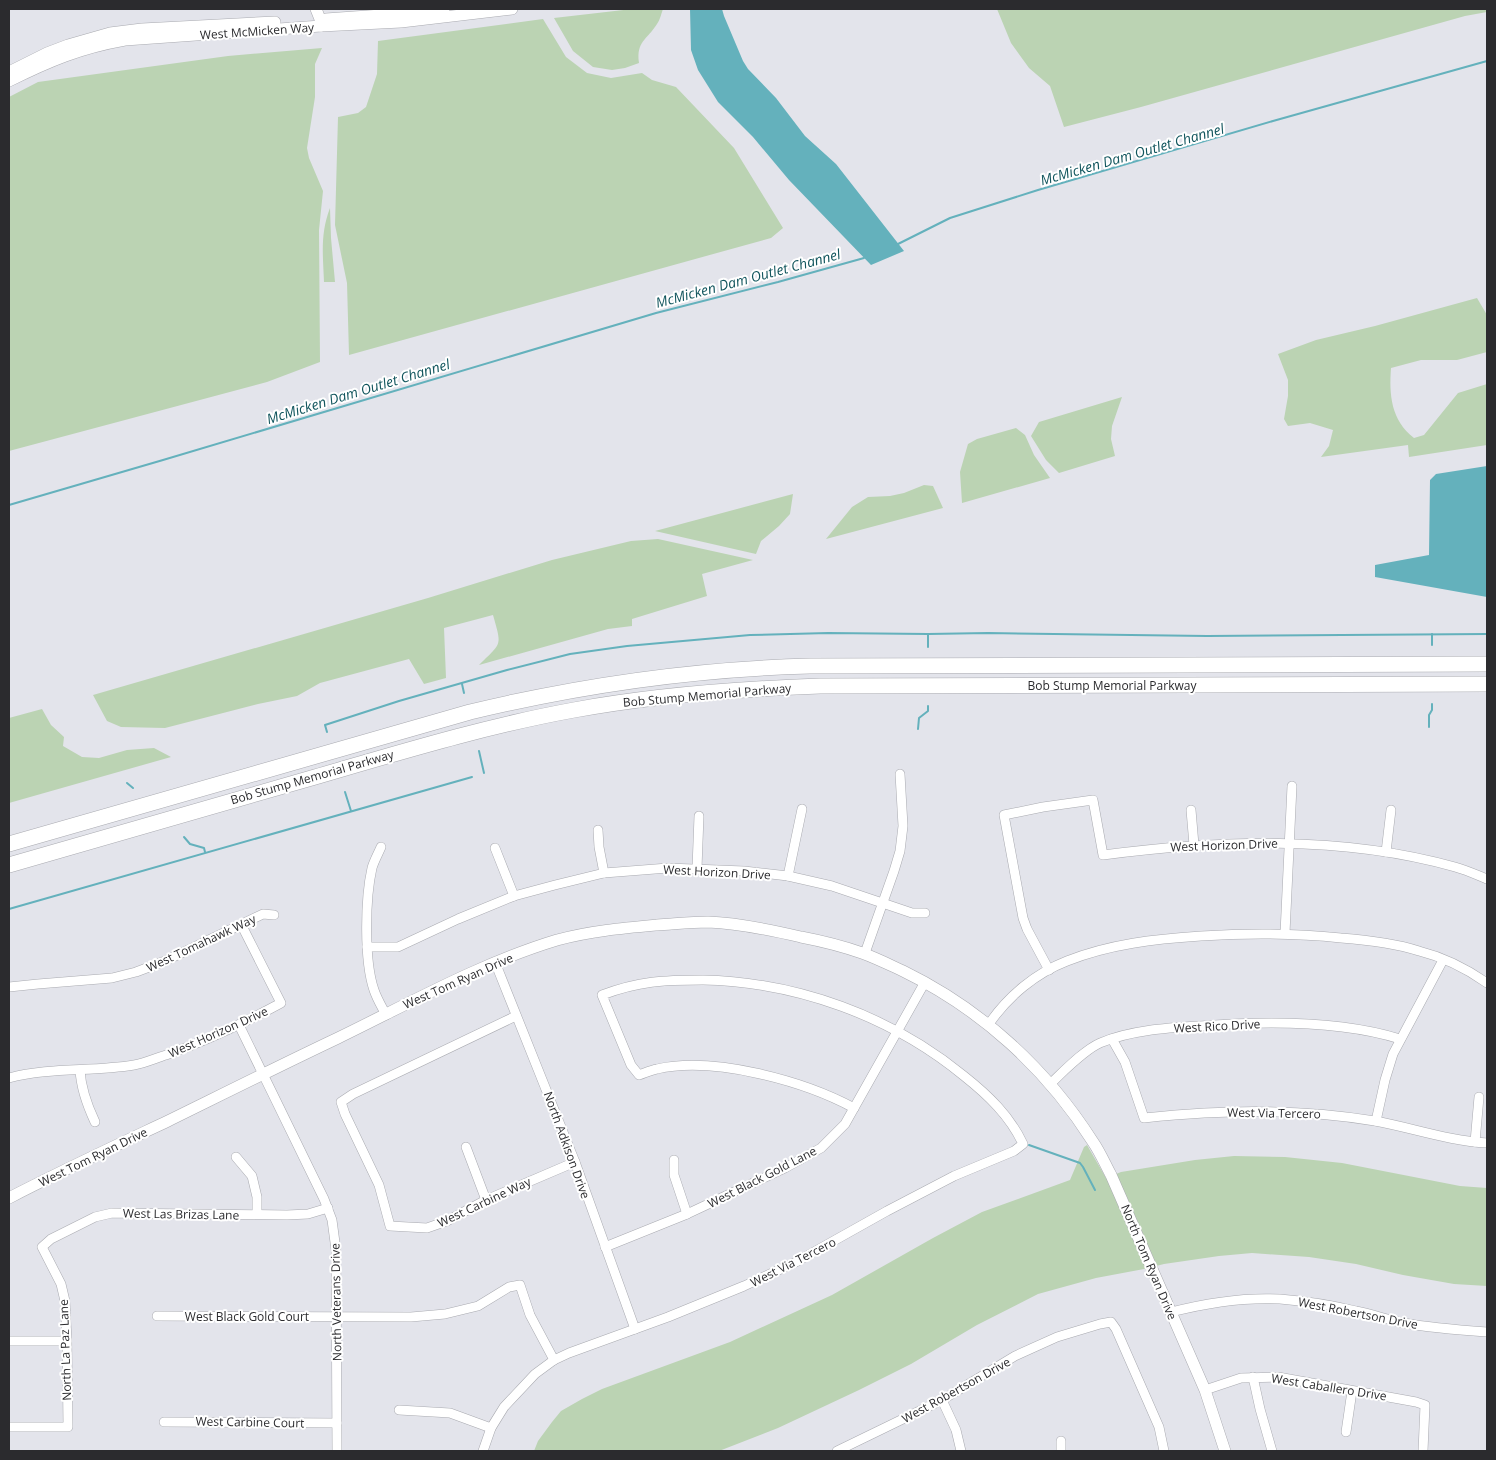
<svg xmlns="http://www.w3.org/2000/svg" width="1496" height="1460" font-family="'Open Sans',sans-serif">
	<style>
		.green { fill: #bbd3b3 }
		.water { fill: #64b1bc }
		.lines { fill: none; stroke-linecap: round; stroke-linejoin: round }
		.stream { stroke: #64b1bc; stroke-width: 2 }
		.street-casing { stroke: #a9aab0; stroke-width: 10 }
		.secondary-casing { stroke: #a9aab0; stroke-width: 12 }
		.highway-casing { stroke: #a9aab0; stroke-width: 16 }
		.street { stroke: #fff; stroke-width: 9 }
		.secondary { stroke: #fff; stroke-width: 11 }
		.highway { stroke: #fff; stroke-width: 15 }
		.labels { text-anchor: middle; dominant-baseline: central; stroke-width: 4; stroke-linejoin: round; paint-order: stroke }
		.street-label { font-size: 12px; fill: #2b2b2e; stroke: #fff }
		.water-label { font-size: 14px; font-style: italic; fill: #11555d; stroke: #fff }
	</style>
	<rect width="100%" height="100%" fill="#e3e4eb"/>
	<!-- green -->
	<g class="green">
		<path d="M632,9h31c-2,5 -3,11 -6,15 -10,16 -21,17 -18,39l-14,5 -13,2 -19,-3 -20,-16 -19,-33z"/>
		<path d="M997,9h490v3l-22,4 -324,91 -77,20 -14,-41 -21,-18 -18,-25z"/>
		<path d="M543,19l23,38 21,16 24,5 31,-5 10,7 24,7 58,61 49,80 -12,10 -422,117 -2,-72 -12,-58 3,-108 20,-4 8,-6 11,-33 1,-33z"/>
		<path d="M322,48l-7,16v33l-8,51 2,10 14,33 -4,39 1,132 -53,20 -258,69v-354l29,-15 190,-26z"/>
		<path d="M330,208l1,30 4,44h-11c-1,-27 -4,-48 6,-74z"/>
		<path d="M1477,298l10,17v37l-30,8h-36l-30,8c-2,27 0,52 23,70l10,-3 34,-42 29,-9v61l-78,12 -1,-12 -87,12 8,-11 4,-16 -23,-7 -22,3 -4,-7 4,-23v-16l-10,-26 38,-14 59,-14z"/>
		<path d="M1122,397l-10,29 -1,13 4,17 -56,17 -13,-13 -15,-24 8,-14z"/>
		<path d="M1016,428l9,7 9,20 16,23 -88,25 -2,-31 8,-28 9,-5z"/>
		<path d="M924,485l9,1 10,22 -117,31 26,-32 16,-10 22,-1 14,-3z"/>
		<path d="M793,494l-3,20 -11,12 -18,15 -5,13 -101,-23z"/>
		<path d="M658,539l95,21 -51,14 5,22 -75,23v7l-24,3 -129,36c23,-23 23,-18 14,-50l-49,13 2,50 -22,6 -15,-25 -89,24 -23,13 -39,8 -93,24 -44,-1 -14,-6 -14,-26 335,-97 124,-38 79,-19z"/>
		<path d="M42,709l9,16 13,12 -1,9 19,11 17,1 28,-8 27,-2 17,9 -162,46v-85z"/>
		<path d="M1087,1145l19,33 15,-6 74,-12 39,-4 51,1 57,6 118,23 27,2v98l-33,-2 -51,-9 -47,-11 -47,-7 -57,-4 -33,3 -55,8 -20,5 -48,9 -58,16 -61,31 -66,39 -52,26 -81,38 -59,23h-185l4,-10 14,-19 9,-11 21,-12 20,-10 128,-47 102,-47 101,-57 49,-26 88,-32 14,-33z"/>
	</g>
	<!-- water -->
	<g class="water">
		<path d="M690,9h32l2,7 19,45 5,8 28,29 29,38 31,28 68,87 -33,14 -82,-85 -36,-43 -35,-35 -20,-32 -7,-20z"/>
		<path d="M1487,466v131l-112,-20v-12l54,-10 1,-75 6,-6z"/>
	</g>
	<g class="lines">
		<!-- stream -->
		<g class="stream">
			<path d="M896,245l54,-27 88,-28 235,-69 214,-60"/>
			<path d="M9,505l154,-45 493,-147 122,-31 86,-24"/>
			<path d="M928,634v13"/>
			<path d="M1432,634v11"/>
			<path d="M462,684l2,9"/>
			<path d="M1429,727v-12l3,-5v-6"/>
			<path d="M918,729l1,-11 9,-7v-5"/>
			<path d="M327,732l-2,-7 74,-24 108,-31 63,-16 57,-8 123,-11 78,-2 100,1 60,-1 219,3 280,-2"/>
			<path d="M479,751l5,22"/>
			<path d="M127,783l6,5"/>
			<path d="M345,792l6,19"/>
			<path d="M184,837l6,7 14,4 1,4"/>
			<path d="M9,909l463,-132"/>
			<path d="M1029,1145l51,18 3,4 12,23"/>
		</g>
		<!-- street casing -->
		<g class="street-casing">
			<g id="street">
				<path d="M1191,810l3,35"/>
				<path d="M598,830l1,17 5,26"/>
				<path d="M381,847c-3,7 -7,14 -9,21 -7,31 -8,93 2,122 3,9 8,17 12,25"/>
				<path d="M495,848l19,48"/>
				<path d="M1386,852l5,-42"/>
				<path d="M697,868l2,-52"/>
				<path d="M788,876l14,-67"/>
				<path d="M1285,933l7,-147"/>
				<path d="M367,947h31l60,-28 56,-23 41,-11 49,-12 64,-5 76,3 44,5 44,10 80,27h13"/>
				<path d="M865,953l29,-82 6,-20 3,-25 -3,-52"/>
				<path d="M495,962l80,200 60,167"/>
				<path d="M1049,970l-22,-41 -4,-11 -19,-103 39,-8 50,-7 10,55c116,-15 238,-20 352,12 11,3 22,8 32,12"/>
				<path d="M9,987l29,-3 74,-6 24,-6 29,-11 98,-47 11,1"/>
				<path d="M516,1016l-163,78 -12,8 4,12 34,71 11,41 37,2 20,-7 39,-21 89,-38"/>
				<path d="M989,1024c19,-28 47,-51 78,-63 43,-17 88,-22 134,-25 47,-3 93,-3 140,2 26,2 53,5 78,13 24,6 48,18 68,32"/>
				<path d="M239,1025l85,174 8,21 4,30 1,201"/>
				<path d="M1112,1039l13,23 19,56c80,-8 152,-10 231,3 38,7 74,20 112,22"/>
				<path d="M80,1070c1,19 7,35 15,52"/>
				<path d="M9,1078c41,-11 83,-6 125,-13 11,-2 22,-7 32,-10 40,-14 78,-32 115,-52l-39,-77"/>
				<path d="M1050,1084c13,-12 34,-34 50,-41 31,-13 67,-15 100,-17 64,-5 139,-6 200,13"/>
				<path d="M1376,1121l9,-41 8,-26 50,-94"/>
				<path d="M1475,1142l4,-45"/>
				<path d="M466,1147l20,53"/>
				<path d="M236,1157l16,19 5,21v17"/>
				<path d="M674,1160v15l13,39"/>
				<path d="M605,1247l82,-33 98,-46 36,-20 24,-24 80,-142"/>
				<path d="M1171,1312c35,-9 72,-15 109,-13 25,2 51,6 76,12 16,3 32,9 48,12 27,5 55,7 83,9"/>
				<path d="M157,1316l254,1 34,-3 33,-8 31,-19 11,-2 10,30 24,45"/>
				<path d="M9,1341h58"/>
				<path d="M1253,1377l7,32 12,42"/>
				<path d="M1205,1390l36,-12 37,-1 138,25 9,3 -2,46"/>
				<path d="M942,1400l14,30 5,21"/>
				<path d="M399,1410l51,3 41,15"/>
				<path d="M164,1422l173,1"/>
				<path d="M9,1427h59l-1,-86 -2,-40 -4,-17 -19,-37 9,-8 44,-22 17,-4 175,2 21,-1 20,-6"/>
				<path d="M1346,1432l6,-41"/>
				<path d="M483,1451l8,-23 13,-21 31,-33 19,-14 15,-7 99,-36 76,-31 52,-24 91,-51 67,-35 60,-25 9,-7c-13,-28 -35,-49 -59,-68 -73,-60 -167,-94 -261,-96 -39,0 -64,1 -101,15l29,70 8,10c6,-2 12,-5 18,-6 57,-13 147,12 197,39"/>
				<path d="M837,1451l105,-51 73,-44 42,-19 43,-13 11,-2 5,7 43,98 5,24"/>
				<path d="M1061,1451v-10"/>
			</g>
		</g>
		<!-- secondary casing -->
		<g class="secondary-casing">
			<g id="secondary">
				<path d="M316,9l4,10 1,7"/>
				<path d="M326,19l69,-5 49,-5"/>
				<path d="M9,72l38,-19 21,-8 42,-12 32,-4 133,-7"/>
				<path d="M9,81c40,-20 71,-33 116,-41l196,-14 80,-4 111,-13"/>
				<path d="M9,1198c52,-27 106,-52 159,-77 57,-28 113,-56 170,-83 72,-35 143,-75 219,-98 33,-9 67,-12 100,-15 17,-1 34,-3 51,-3 31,1 63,8 93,15 21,4 41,9 61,16 14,5 28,12 41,18 78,38 143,97 190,171 7,10 12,22 18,33l94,215 20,61"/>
			</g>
		</g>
		<!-- highway casing -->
		<g class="highway-casing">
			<g id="highway">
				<path d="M9,844l461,-132c112,-27 225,-43 340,-46l677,-2"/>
				<path d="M9,865c102,-30 204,-59 306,-88 86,-25 171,-51 259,-67 81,-15 163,-21 246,-24l667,-2"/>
			</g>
		</g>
		<!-- street -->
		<use href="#street" class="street"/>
		<!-- secondary -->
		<use href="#secondary" class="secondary"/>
		<!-- highway -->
		<use href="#highway" class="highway"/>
	</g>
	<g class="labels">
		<!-- street labels -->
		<g class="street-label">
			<text transform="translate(257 31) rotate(-4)">West McMicken Way</text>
			<text x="1112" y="685">Bob Stump Memorial Parkway</text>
			<text transform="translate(707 695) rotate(-5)">Bob Stump Memorial Parkway</text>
			<text transform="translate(312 777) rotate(-16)">Bob Stump Memorial Parkway</text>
			<text transform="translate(1224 845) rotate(-2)">West Horizon Drive</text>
			<text transform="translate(717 872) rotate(3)">West Horizon Drive</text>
			<text transform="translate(201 943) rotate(-25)">West Tomahawk Way</text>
			<text transform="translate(458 981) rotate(-24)">West Tom Ryan Drive</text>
			<text transform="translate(1217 1026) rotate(-3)">West Rico Drive</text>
			<text transform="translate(218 1032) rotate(-24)">West Horizon Drive</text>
			<text transform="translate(1274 1113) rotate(1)">West Via Tercero</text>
			<text transform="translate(567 1145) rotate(70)">North Adkison Drive</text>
			<text transform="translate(93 1157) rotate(-26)">West Tom Ryan Drive</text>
			<text transform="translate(762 1177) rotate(-27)">West Black Gold Lane</text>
			<text transform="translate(484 1202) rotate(-25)">West Carbine Way</text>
			<text transform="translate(181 1214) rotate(1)">West Las Brizas Lane</text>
			<text transform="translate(793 1262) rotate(-27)">West Via Tercero</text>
			<text transform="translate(1149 1262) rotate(67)">North Tom Ryan Drive</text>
			<text transform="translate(336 1302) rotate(-91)">North Veterans Drive</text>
			<text transform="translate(1358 1313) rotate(11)">West Robertson Drive</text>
			<text x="247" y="1316">West Black Gold Court</text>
			<text transform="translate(65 1350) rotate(-92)">North La Paz Lane</text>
			<text transform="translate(1329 1387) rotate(9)">West Caballero Drive</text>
			<text transform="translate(956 1390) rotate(-29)">West Robertson Drive</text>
			<text transform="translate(250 1422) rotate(1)">West Carbine Court</text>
		</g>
		<!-- water labels -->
		<g class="water-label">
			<text transform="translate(1132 154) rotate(-16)">McMicken Dam Outlet Channel</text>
			<text transform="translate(748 278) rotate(-15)">McMicken Dam Outlet Channel</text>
			<text transform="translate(358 391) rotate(-17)">McMicken Dam Outlet Channel</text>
		</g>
	</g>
	<!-- border -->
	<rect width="1496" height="1460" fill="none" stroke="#2b2b2e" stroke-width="20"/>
</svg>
